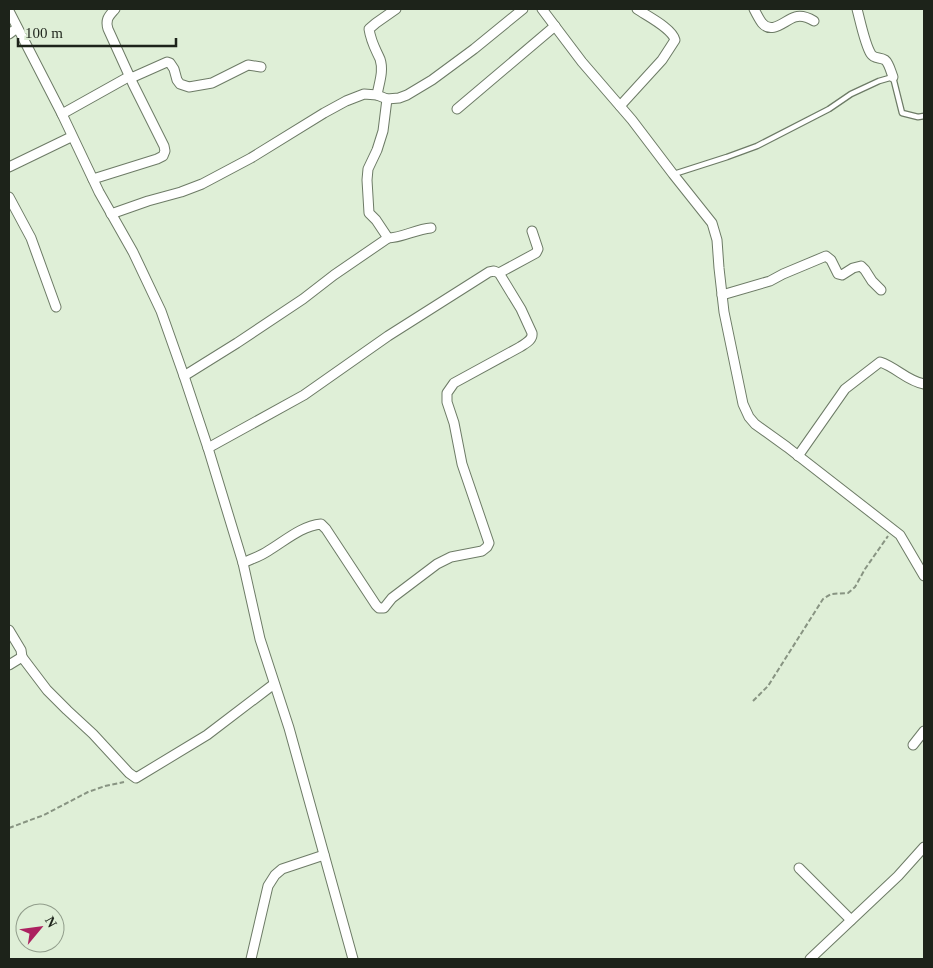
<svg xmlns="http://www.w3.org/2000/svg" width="933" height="968" font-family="'Times New Roman',serif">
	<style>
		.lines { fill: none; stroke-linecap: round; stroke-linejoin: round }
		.service-casing { stroke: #6d7b66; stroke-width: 7 }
		.minor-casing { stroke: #6d7b66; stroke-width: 11 }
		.path { stroke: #889482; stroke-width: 2; stroke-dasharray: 5 2.5; stroke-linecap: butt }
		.service { stroke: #fff; stroke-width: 4.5 }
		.minor { stroke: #fff; stroke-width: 9 }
	</style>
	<rect width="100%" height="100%" fill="#dfefd7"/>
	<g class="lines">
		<!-- service casing -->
		<g class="service-casing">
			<path id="service" d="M674,174l53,-17 30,-11 72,-37 22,-15 28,-13 14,-4 9,36 16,4 6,-1"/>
		</g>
		<!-- minor casing -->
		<g class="minor-casing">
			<g id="minor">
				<path d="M542,9l40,53 50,58 41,54 39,49 5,17 2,28 5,44 19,92 6,13 6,7 32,23 113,88 24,41"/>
				<path d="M754,9c2,4 5,10 8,14 10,12 23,-3 33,-6 6,-2 14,1 19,4"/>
				<path d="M857,9c3,11 8,36 14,45 3,5 9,3 14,6 4,3 6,12 8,17"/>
				<path d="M9,11l53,103 37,78 34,60 28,59 23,65 24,72 35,115 17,76 29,89 64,231"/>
				<path d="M9,34l8,-6"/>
				<path d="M131,78l36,-16 3,1 4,6 3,11 3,4 9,3 23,-4 36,-18 13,2"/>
				<path d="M377,95c2,-12 7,-24 3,-36 -5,-11 -9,-17 -11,-30l7,-6 20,-14"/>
				<path d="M387,99l-4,32 -6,19 -9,19 -1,11 2,33 7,7 12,18c14,0 28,-9 43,-10"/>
				<path d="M620,106l42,-46 13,-20c-3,-12 -28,-24 -38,-31"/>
				<path d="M457,109l98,-83"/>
				<path d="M62,114l68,-38"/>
				<path d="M9,167l62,-30"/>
				<path d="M93,179l64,-20 6,-3 2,-5 -1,-5 -31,-62 -25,-55c-3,-10 1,-13 7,-20"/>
				<path d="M9,197l22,41 25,69"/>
				<path d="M111,214l37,-13 33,-9 21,-8 49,-26 73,-45 22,-12 18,-7 13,1 10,4 12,-1 8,-3 25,-15 42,-31 49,-40"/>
				<path d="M499,273l37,-20 2,-4 -6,-18"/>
				<path d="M722,295l48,-14 13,-7 43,-18 5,4 7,14 4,1 11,-7 8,-2 4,4 7,11 9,9"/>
				<path d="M184,376l53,-33 66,-44 31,-24 54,-37"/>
				<path d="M208,448l96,-53 84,-59 101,-64 5,-1 5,2 22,36 11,24c1,7 -6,10 -12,14l-66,36 -7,10v9l7,21 8,41 27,79 -2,4 -5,4 -31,6 -14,7 -45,34 -8,10h-5l-3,-3 -50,-76 -5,-5c-20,2 -36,17 -53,27 -7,5 -17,8 -25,12"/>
				<path d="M798,456l47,-67 35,-27c16,5 27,19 44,22"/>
				<path d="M9,630l12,20 1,7"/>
				<path d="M9,665l13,-8 25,33 20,20 26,24 36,39 7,5 71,-43 67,-51"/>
				<path d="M913,745l11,-14"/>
				<path d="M799,868l52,52"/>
				<path d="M251,959l17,-73 7,-11 7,-6 42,-14"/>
				<path d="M810,959l88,-83 26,-29"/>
			</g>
		</g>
		<!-- path -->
		<g class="path">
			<path d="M753,701l15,-15 55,-87 8,-5 17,-1 7,-6 10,-18 23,-33"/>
			<path d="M9,828l35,-13 44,-23 17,-6 19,-4"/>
		</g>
		<!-- service -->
		<use href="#service" class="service"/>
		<!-- minor -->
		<use href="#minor" class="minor"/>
	</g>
	<!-- border -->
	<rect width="933" height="968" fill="none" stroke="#1d231a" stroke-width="20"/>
	<!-- north arrow -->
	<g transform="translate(40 928) rotate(61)"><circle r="24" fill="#dfefd7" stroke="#919d8b"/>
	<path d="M0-4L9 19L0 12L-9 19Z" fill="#ac2160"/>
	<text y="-8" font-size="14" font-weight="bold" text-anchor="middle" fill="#1d231a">N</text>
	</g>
	<!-- scale -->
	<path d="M18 38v8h158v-8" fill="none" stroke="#1d231a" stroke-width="2.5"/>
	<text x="25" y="38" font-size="15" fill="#1d231a" stroke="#dfefd7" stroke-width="4" paint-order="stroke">100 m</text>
</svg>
